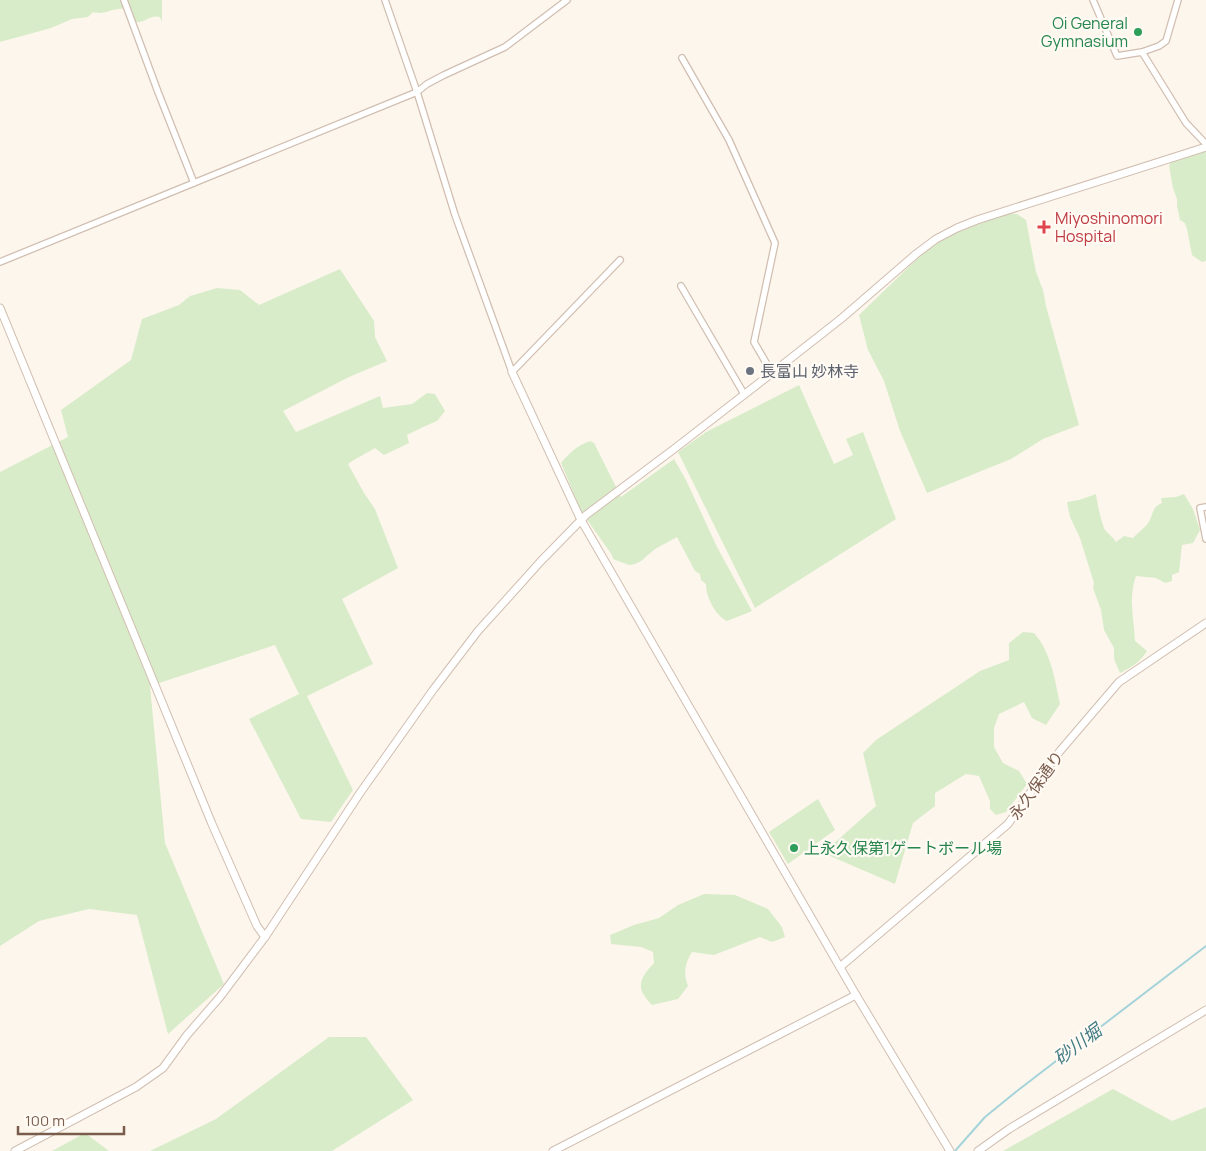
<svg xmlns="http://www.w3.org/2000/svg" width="1206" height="1151" font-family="Manrope,'Noto Sans JP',sans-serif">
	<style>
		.green { fill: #d8ecc9 }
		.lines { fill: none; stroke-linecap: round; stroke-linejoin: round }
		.stream { stroke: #a5d3da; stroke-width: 2 }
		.minor-casing { stroke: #d1beb0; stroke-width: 8 }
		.tertiary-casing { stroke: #d1beb0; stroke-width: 9 }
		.minor { stroke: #fff; stroke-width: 5.5 }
		.tertiary { stroke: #fff; stroke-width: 7 }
		.leisure-dot { fill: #2e9e5b; stroke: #fffaf3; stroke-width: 2 }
		.health-dot { fill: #e0444e; stroke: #fffaf3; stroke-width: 2 }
		.worship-dot { fill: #6b7280; stroke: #fffaf3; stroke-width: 2 }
		.labels { text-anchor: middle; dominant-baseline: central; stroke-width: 4.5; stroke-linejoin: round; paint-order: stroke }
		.leisure-label { font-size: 16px; fill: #27864d; stroke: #fffaf3; text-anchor: end }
		.health-label { font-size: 16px; fill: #be3a42; stroke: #fffaf3; text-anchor: start }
		.worship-label { font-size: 16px; fill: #5b616d; stroke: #fffaf3; text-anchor: start }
		.street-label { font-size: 16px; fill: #7a5c4d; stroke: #fffaf3 }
		.water-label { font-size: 18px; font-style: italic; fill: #437c86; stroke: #fffaf3 }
	</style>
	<rect width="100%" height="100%" fill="#fdf6ec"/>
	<!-- green -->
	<g class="green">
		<path d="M0,0h162v22l-2,-5c-10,-3 -15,6 -24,5l-6,-12c-17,-5 -22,6 -37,2l-5,5 -16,2 -21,9 -51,14z"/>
		<path d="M1206,149v112l-4,1 -10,-7 -5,-26 -2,-6 -5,-3 -3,-14v-7l-4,-11 -4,-22 2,-5z"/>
		<path d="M1005,214h12l9,6 10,52 7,18 3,16 33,119 -36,14 -32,20 -84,34 -27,-62 -16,-50 -16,-31 -9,-35 60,-58 26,-20z"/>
		<path d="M340,269l34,52 1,16 12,24 -38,16 -66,34 13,21 84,-36 3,12 29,-4 15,-11 8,1 10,17 -8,10 -14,6 -16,8 2,8 -25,12 -9,-7c-9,6 -18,9 -27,16l16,29 11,16 23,59 -56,31 31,65 -66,32 46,94 -22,32 -30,-3 -52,-100 50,-25 -24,-49 -125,41 15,157 59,141 -56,50 -31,-119 -48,-6 -50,12 -39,25v-474l68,-35 -7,-27 70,-50 11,-41 37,-14 11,-9 27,-8 23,2 19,15z"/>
		<path d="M799,385l35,79 19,-9 -7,-16 17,-7 33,87 -141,89 -77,-156 28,-20z"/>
		<path d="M590,441l4,2 27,54 53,-38 12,21 31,67 35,64 -25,10c-12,-6 -21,-24 -21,-37l-5,-4 -1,-6 -5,-3 -18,-34 -22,12 -14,12 -6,3 -6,1 -16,-6 -1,-4 -31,-44 -20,-48c8,-10 17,-18 29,-22z"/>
		<path d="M1096,494c1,8 5,28 9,36 3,4 8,7 11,12l8,-6 9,2c4,-5 11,-9 15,-15 6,-8 3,-16 14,-20l-1,-5 15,-1 8,-3 9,15 7,21 -7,13 -11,2 -3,27 -7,3v6l-7,2 -9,-5 -20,-2c-8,22 -2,42 -1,65l12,10c-6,10 -16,17 -27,22l-6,-14v-11l-10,-18 -3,-20 -8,-22 1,-5 -14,-45 -10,-21 -3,-15 12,-2z"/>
		<path d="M1023,632l11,1c17,19 21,47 26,71l-14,21 -14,-7 -8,-16 -25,12 -5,14v19l9,16 16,8 8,13 -21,28 -10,3 -6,-6v-8l-11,-25 -13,-2 -31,19v13l-22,17 -18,61 -72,-31 53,-47 -13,-53 13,-13 104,-69 29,-11v-17z"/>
		<path d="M818,799l17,31 -47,34 -19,-32z"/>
		<path d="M704,894l31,1 33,14 14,18 3,10 -13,5 -12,-5 -46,18 -22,-3c-7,11 -9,21 -4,34l-10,13 -26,6c-17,-17 -13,-26 2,-42l-1,-11 -12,-5 -30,-3 -1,-9 24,-10 25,-7 19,-13z"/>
		<path d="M329,1037h37l47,63 -81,51h-182l66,-32z"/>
		<path d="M1113,1089l59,32 34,-14v44h-203z"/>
		<path d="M85,1133l24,18h-57z"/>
	</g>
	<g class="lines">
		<!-- stream -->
		<path class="stream" d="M955,1151l30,-34 32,-26 189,-145"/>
		<!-- minor casing -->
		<g class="minor-casing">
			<g id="minor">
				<path d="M124,0l34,92 36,91"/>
				<path d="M385,0l32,92 38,123 57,157 108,-112"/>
				<path d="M1093,0l24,56 25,-4 44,71 20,21"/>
				<path d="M1142,52l17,-6 7,-5 12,-41"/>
				<path d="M682,58l47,82 46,103 -21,99 18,31"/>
				<path d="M0,262l417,-170 10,-8 17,-9 61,-28 62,-47"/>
				<path d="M681,286l63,108"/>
				<path d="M1206,507l-6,1 6,31"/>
			</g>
		</g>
		<!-- tertiary casing -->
		<g class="tertiary-casing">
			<g id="tertiary">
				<path d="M0,308l212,516 45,102 8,11"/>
				<path d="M512,372l69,148 275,475 94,156"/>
				<path d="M840,967l168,-143 52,-73 59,-69 87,-59"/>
				<path d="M15,1151l121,-64 27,-19 24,-33 33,-38 45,-60 95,-144 73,-103 45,-59 63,-70 45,-46 88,-66 98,-76 70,-55 74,-64 20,-15 21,-11 20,-8 229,-73"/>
				<path d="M553,1151l303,-156"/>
				<path d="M978,1151l31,-22 197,-119"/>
			</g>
		</g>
		<!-- minor -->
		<use href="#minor" class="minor"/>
		<!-- tertiary -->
		<use href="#tertiary" class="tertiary"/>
	</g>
	<!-- markers -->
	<g class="leisure-dot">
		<circle cx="1138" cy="32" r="5"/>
		<circle cx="794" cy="848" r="5"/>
	</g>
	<path class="health-dot" d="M1041.5 219.5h5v5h5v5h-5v5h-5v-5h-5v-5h5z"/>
	<circle class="worship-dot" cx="750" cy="371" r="5"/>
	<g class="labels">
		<!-- leisure labels -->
		<g class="leisure-label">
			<text x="1128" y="23">Oi General<tspan x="1128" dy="18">Gymnasium</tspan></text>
			<text x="804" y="848" text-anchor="start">上永久保第1ゲートボール場</text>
		</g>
		<!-- health labels -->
		<g class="health-label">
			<text x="1055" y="218">Miyoshinomori<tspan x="1055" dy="18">Hospital</tspan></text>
		</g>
		<!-- worship labels -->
		<g class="worship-label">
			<text x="760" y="371">長富山 妙林寺</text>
		</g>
		<!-- street labels -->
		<g class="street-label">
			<text transform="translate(1036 785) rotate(-54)">永久保通り</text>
		</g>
		<!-- water labels -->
		<g class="water-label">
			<text transform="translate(1077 1044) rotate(-37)">砂川堀</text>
		</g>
	</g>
	<!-- scale -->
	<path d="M18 1126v8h106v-8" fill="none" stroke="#7a5c4d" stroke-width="2.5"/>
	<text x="25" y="1126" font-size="15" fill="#7a5c4d" stroke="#fffaf3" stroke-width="4" paint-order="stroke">100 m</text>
</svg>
